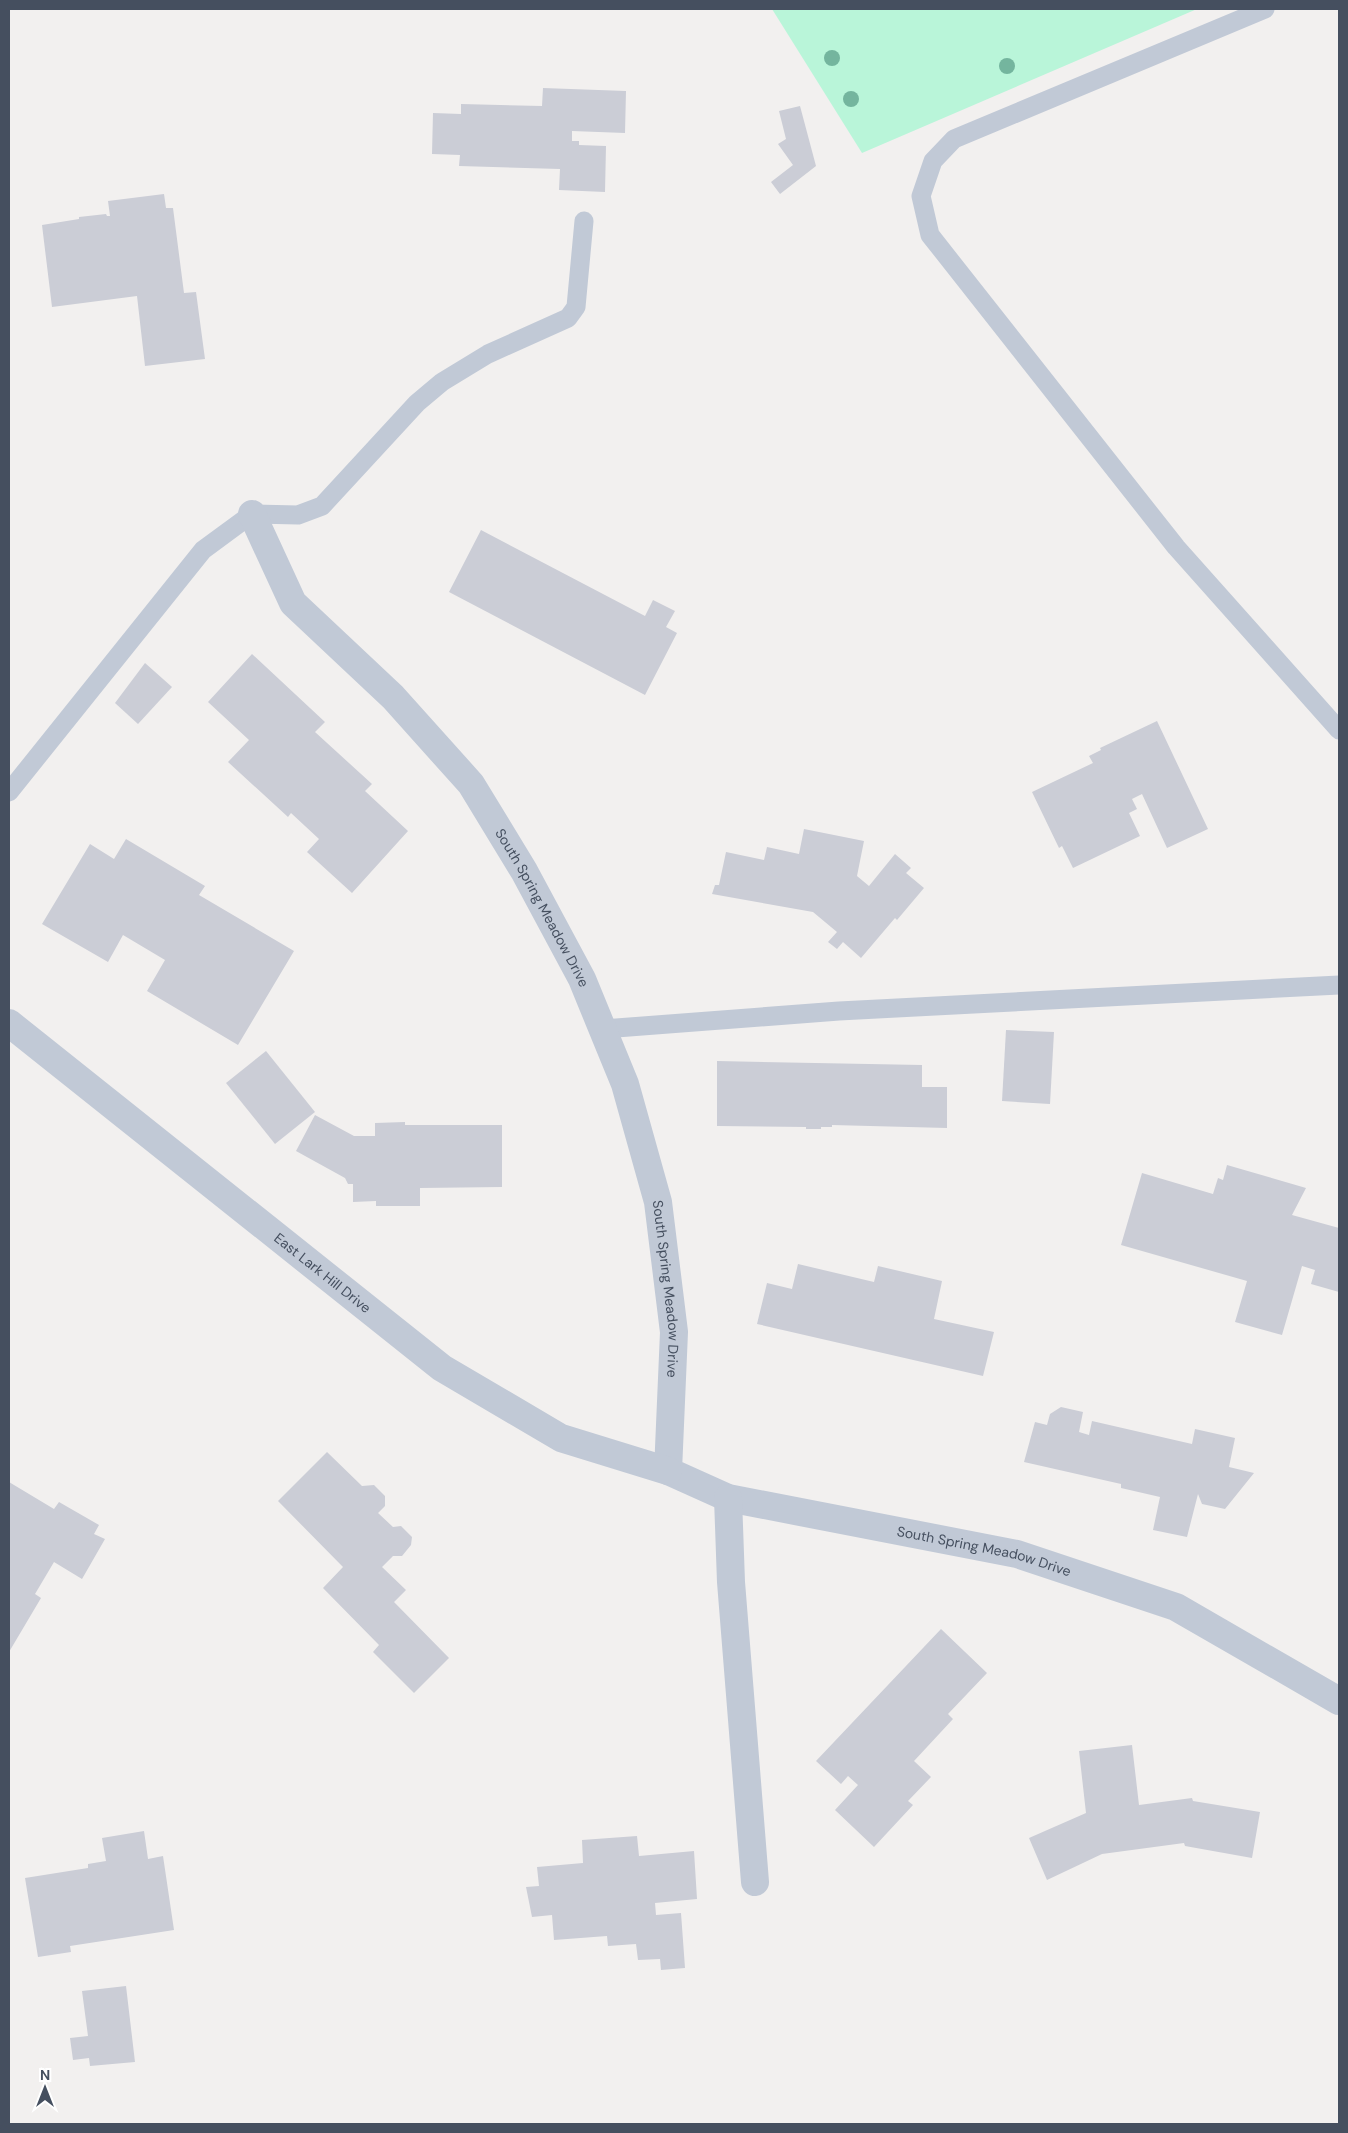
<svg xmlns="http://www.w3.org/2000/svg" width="1348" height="2133" font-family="'DM Sans',sans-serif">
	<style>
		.green { fill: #b9f5d9 }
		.building { fill: #cbcdd6 }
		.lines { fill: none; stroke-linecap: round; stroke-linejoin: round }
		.lane { stroke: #c1c9d6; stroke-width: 19 }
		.street { stroke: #c1c9d6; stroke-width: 28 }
		.tree { fill: #74b59e }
		.labels { text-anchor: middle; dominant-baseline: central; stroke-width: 5; stroke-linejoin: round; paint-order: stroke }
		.street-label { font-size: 14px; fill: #454f5f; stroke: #fff }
	</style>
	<rect width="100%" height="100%" fill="#f2f0ef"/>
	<!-- green -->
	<path class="green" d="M772,9h425l-335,144z"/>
	<!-- building -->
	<g class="building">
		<path d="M543,88l83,3 -1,42 -53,-2v10h7v4l27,1 -1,46 -46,-2 1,-21 -101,-3 1,-11 -28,-1 1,-41 28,1v-10l81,2z"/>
		<path d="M800,106l16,60 -36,28 -9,-12 22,-17 -15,-21 8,-5 -7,-28z"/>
		<path d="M164,194l2,14h7l11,85 12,-1 9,67 -60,7 -8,-70 -85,11 -10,-82 37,-6v-2l27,-3 1,2h3l-2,-15z"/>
		<path d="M481,530l164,86 8,-16 22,11 -9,16 11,6 -32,62 -196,-103z"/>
		<path d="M252,654l73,68 -10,10 57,52 -7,7 43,40 -56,62 -45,-41 12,-13 -28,-26 -3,4 -60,-55 21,-22 -41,-38z"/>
		<path d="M145,663l27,24 -34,37 -23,-21z"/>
		<path d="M1157,721l51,108 -41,19 -25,-54 -10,5 5,10 -8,4 11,23 -67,32 -11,-22 -3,2 -27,-56 61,-29 -4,-7 12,-6 -1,-2z"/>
		<path d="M804,829l60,12 -7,35 12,10 26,-32 16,14 -5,5 18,15 -27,32 -2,-2 -34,40 -18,-16 -6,7 -9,-7 9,-10 -24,-20 -101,-18 3,-9h4l7,-33 38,8 3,-13 32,7z"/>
		<path d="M126,839l79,47 -6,9 95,56 -56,94 -91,-54 18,-31 -42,-25 -15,27 -66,-38 48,-80 24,15z"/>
		<path d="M1006,1030l48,2 -4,72 -48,-3z"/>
		<path d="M266,1051l49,61 -40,32 -49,-61z"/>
		<path d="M717,1061l205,4v22h25v41l-115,-3v2h-11v2h-15v-2l-89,-1z"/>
		<path d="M315,1115l39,21h21v-13l30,-1v3h97v62l-82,1v18h-44v-5l-23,1v-18h-5l-3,-6 -49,-27z"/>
		<path d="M1227,1165l79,23 -14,27 47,13v64l-28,-8 4,-14 -13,-4 -20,69 -47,-13 12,-41 -126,-36 21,-72 71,21 5,-16 5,2z"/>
		<path d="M798,1264l76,18 4,-16 64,15 -8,38 60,13 -11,44 -226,-52 10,-41 25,6z"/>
		<path d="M1061,1407l22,5 -4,20 10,3 3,-14 100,23 3,-15 40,9 -6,29 25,6 -29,36 -23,-5 -4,-10 -11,43 -34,-7 7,-33 -39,-9v-4l-97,-22 11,-40 12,3 3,-11z"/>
		<path d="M327,1452l35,34 12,-1 11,11v10l-7,7 15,14 8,-1 11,11 -1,8 -9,11h-9l-11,11 24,23 -12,12 55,56 -35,35 -41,-41 6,-7 -56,-57 20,-21 -65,-66z"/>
		<path d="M9,1482l45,27 5,-7 40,23 -5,9 11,5 -23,40 -28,-17 -19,32 6,4 -32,54z"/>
		<path d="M941,1629l46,44 -39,41 5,5 -39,42 17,16 -23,24 5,4 -39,42 -39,-37 23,-25 -10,-9 -7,8 -25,-23z"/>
		<path d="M1132,1745l7,60 53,-7 1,3 67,11 -8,46 -67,-12 -1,-3 -82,11 -55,26 -18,-42 57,-25 -7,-62z"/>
		<path d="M144,1831l4,28 15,-3 11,74 -104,16 1,6 -33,5 -13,-79 63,-10v-4l18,-3 -4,-23z"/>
		<path d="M637,1836l2,20 55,-5 3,48 -42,4 1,12 25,-2 4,55 -24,2 -1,-11 -22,1 -2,-16 -28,2 -1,-10 -53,4 -2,-25 -20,2 -6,-30 13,-1 -2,-19 46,-4 -1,-23z"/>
		<path d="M126,1986l9,76 -45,4 -1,-8 -16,2 -3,-22 18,-2 -6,-45z"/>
	</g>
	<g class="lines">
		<!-- lane -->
		<g class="lane">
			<path d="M1265,9l-311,130 -21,22 -12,35 9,39 246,312 163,183"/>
			<path d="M9,792l194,-242 49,-36 46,1 24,-9 95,-103 25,-21 46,-28 80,-36 8,-11 8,-86"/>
			<path d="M603,1029l236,-18 500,-26"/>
		</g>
		<!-- street -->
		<g class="street">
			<path id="s1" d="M252,514l41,89 100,94 78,87 53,87 58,108 43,105 33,118 16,130 -6,139 60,27 289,56 159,53 163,94"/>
			<path id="s2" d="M9,1023l433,345 119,70 107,33"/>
			<path d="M728,1498l3,84 24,300"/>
		</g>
	</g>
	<!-- trees -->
	<g class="tree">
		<circle cx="832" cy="58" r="8"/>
		<circle cx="1007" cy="66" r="8"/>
		<circle cx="851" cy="99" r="8"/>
	</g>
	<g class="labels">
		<!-- street labels -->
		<g class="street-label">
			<text stroke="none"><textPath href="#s1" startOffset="495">South Spring Meadow Drive</textPath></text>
			<text stroke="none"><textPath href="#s2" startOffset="401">East Lark Hill Drive</textPath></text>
			<text stroke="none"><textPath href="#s1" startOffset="900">South Spring Meadow Drive</textPath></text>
			<text stroke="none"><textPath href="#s1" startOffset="1410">South Spring Meadow Drive</textPath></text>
		</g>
	</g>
	<!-- border -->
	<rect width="1348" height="2133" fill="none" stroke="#454f5f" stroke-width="20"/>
	<!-- north arrow -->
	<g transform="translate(45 2088)" stroke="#ffffff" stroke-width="4" paint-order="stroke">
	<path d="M0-4L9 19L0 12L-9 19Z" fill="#454f5f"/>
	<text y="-8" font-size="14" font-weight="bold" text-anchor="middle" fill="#454f5f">N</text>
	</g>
</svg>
